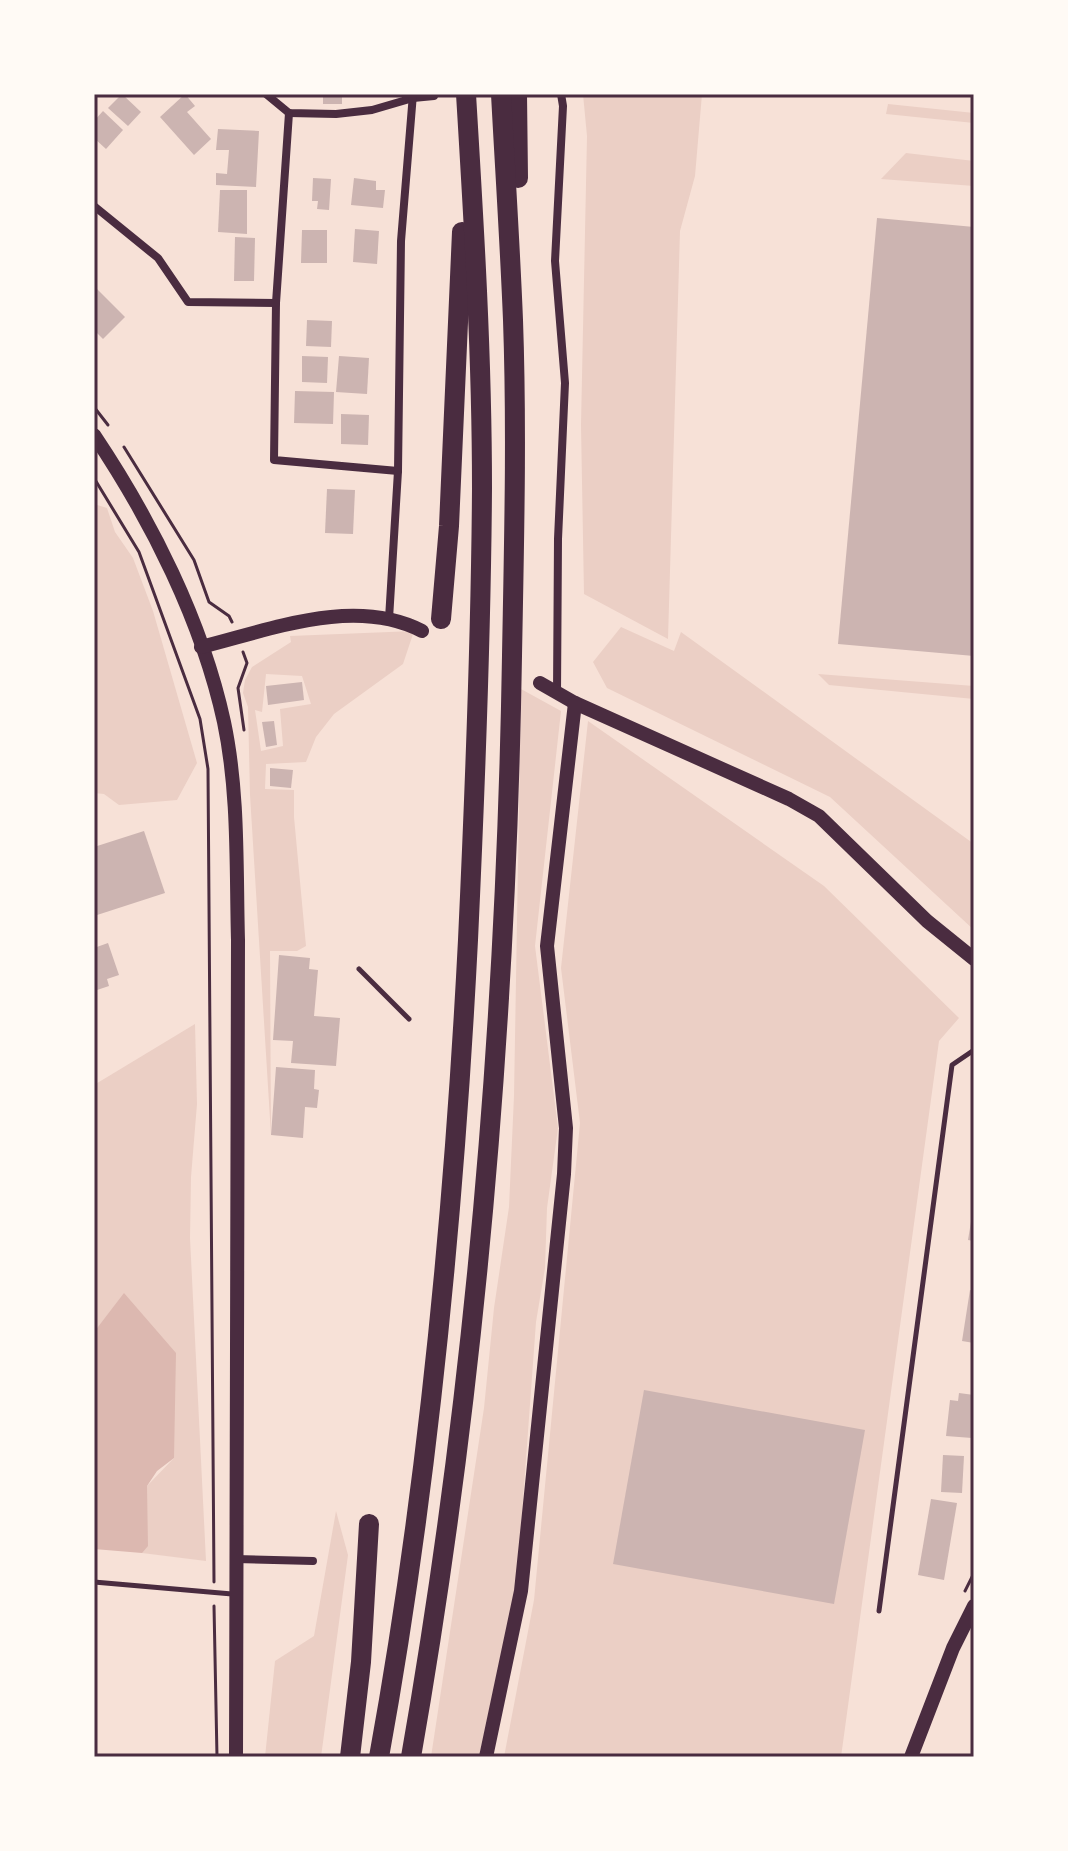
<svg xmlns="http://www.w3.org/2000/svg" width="1068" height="1851" font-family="Overpass,sans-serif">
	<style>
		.green { fill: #ebcfc5; fill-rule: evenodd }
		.water { fill: #dcb8b0 }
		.building { fill: #ccb4b1 }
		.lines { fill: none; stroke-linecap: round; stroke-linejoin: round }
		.path { stroke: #4a2c40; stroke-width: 3 }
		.service { stroke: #4a2c40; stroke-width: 5 }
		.minor { stroke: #4a2c40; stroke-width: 8 }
		.tertiary { stroke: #4a2c40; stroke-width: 14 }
		.motorway { stroke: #4a2c40; stroke-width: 20 }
		.neatline { fill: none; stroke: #4a2c40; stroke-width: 3 }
	</style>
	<rect width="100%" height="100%" fill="#f7e1d7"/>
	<!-- green -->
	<g class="green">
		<path d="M583,94h119l-7,82 -15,55 -12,408 -84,-45 -3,-169 6,-289z"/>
		<path d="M888,104l86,9v10l-88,-9z"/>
		<path d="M906,153l68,8v25l-93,-7z"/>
		<path d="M94,504l13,4 8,24 18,26 20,53 44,152 -20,37 -58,5 -15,-11 -10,-1z"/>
		<path d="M621,627l53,24 7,-19 293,212v86l-144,-133 -223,-109 -14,-26z"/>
		<path d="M414,631l-11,33 -69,50 -18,23 -10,25 -40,2 -1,25 29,1v27l12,129 -9,5h-27l1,184 -21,-340 -2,-88 -5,-14 2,-13 7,-13 39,-25 -1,-6zM266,674l36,2 9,28 -31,5 3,37 -22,5 -6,-41 7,2z"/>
		<path d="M818,674l156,12v13l-145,-14z"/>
		<path d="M521,689l40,22 -26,235 23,182 -11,80 -2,60 -9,54 -16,219 1,46 -14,39 -28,131h-48l53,-349 10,-100 15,-101 5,-111z"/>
		<path d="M588,721l236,165 135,132 -20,23 -98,716h-337l30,-157 46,-477 -19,-155z"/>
		<path d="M195,1024l2,80 -6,73 -1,61 16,323 -64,-8 5,-67 27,-28 -50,-164 -30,38v-247z"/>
		<path d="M336,1511l12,44 -27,202h-56l10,-96 39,-25z"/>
	</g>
	<!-- water -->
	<path class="water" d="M124,1293l52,60 -2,105 -17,13 -10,15 1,60 -6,7 -48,-4v-217z"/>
	<!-- building -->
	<g class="building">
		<path d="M122,94l19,18 -13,14 -20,-18z"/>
		<path d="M185,94l10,12 -8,6 24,27 -17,16 -34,-38z"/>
		<rect x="323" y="94" width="19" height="10"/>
		<path d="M103,111l20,19 -17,19 -12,-11v-17z"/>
		<path d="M218,129l41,2 -3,56 -40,-2v-12l11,1 2,-24h-13z"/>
		<path d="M313,178l18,1 -2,31 -12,-1 1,-8h-6z"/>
		<path d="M354,178l22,3v9h9l-2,18 -32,-3z"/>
		<path d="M220,190h27v44l-29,-2z"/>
		<path d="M877,218l97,9v429l-136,-12z"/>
		<path d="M355,229l24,2 -2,33 -24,-2z"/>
		<path d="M302,230h25v33h-26z"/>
		<path d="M235,237l20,1 -1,43h-20z"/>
		<path d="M94,286l31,31 -22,22 -9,-9z"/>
		<path d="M307,320l25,1 -1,26 -25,-1z"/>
		<path d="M302,356l26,1 -1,26 -25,-1z"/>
		<path d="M339,356l30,2 -2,36 -31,-2z"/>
		<path d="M295,391l39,1 -1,32 -39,-1z"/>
		<path d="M341,414l28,1 -1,30 -27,-1z"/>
		<path d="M327,489l28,1 -2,44 -28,-1z"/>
		<path d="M302,682l2,18 -36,5 -2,-19z"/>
		<path d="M274,721l3,24 -11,2 -4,-25z"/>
		<path d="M270,768l23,2 -2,18 -21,-2z"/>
		<path d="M144,831l21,62 -71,23v-69z"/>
		<path d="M108,943l11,32 -12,4 2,7 -15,5v-43z"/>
		<path d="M279,955l31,3 -1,11 9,1 -4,46 26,2 -4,48 -45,-3 2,-22 -20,-1z"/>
		<path d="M276,1067l39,3 -1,19 5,1 -2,18 -12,-1 -2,31 -32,-3z"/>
		<path d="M972,1216h2v25l-6,-1z"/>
		<path d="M970,1290l4,1v52l-12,-2z"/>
		<path d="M644,1390l221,40 -31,174 -221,-40z"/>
		<path d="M959,1393l15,2 -2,43 -26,-2 4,-36 8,1z"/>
		<path d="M943,1455l21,1 -2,37 -21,-1z"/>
		<path d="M931,1499l26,4 -13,77 -26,-5z"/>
	</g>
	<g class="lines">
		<!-- path -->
		<g class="path">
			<path d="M94,407l14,18"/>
			<path d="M124,447l70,113 15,42 20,14 3,6"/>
			<path d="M94,478l45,74 61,167 8,50 6,813"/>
			<path d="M243,652l4,11 -9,25 6,42"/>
			<path d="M965,1591l9,-18"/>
			<path d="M214,1606l3,151"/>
		</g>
		<!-- service -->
		<g class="service">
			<path d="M359,969l50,50"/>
			<path d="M94,1582l138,12"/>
			<path d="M879,1611l73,-546 22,-15"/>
		</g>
		<!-- minor -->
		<g class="minor">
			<path d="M266,94l23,19 47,1 36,-4 41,-12 21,-2"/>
			<path d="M289,113l-13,190 -2,157 124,11"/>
			<path d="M94,206l64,52 30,44 88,1"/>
			<path d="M389,619l9,-148 3,-230 12,-147"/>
			<path d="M557,693l1,-154 7,-156 -10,-122 8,-155 -2,-12"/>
			<path d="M235,1559l78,2"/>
		</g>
		<!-- tertiary -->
		<g class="tertiary">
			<path d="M94,435c57,85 108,186 130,287 15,71 12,146 14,218l-2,817"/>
			<path d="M201,647c69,-17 153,-51 221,-16"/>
			<path d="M540,683l35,20 214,96 30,17 108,105 47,38"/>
			<path d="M486,1757l35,-166 43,-417 2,-46 -19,-182 28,-243"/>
			<path d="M911,1757l42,-109 21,-42"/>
		</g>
		<!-- motorway -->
		<g class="motorway">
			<path d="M517,94l1,84"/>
			<path d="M441,619l8,-93 13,-294"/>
			<path d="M350,1757l11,-95 8,-138"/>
			<path d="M379,1757c49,-269 75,-543 89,-817 7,-150 13,-301 14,-452 0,-131 -8,-263 -16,-394"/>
			<path d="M411,1757c64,-364 95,-732 101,-1101 2,-112 5,-224 1,-336 -3,-75 -8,-151 -12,-226"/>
		</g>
	</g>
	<!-- border -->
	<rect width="1068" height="1851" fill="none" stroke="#fffaf5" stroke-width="192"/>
	<rect x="96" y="96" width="876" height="1659" class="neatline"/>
</svg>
